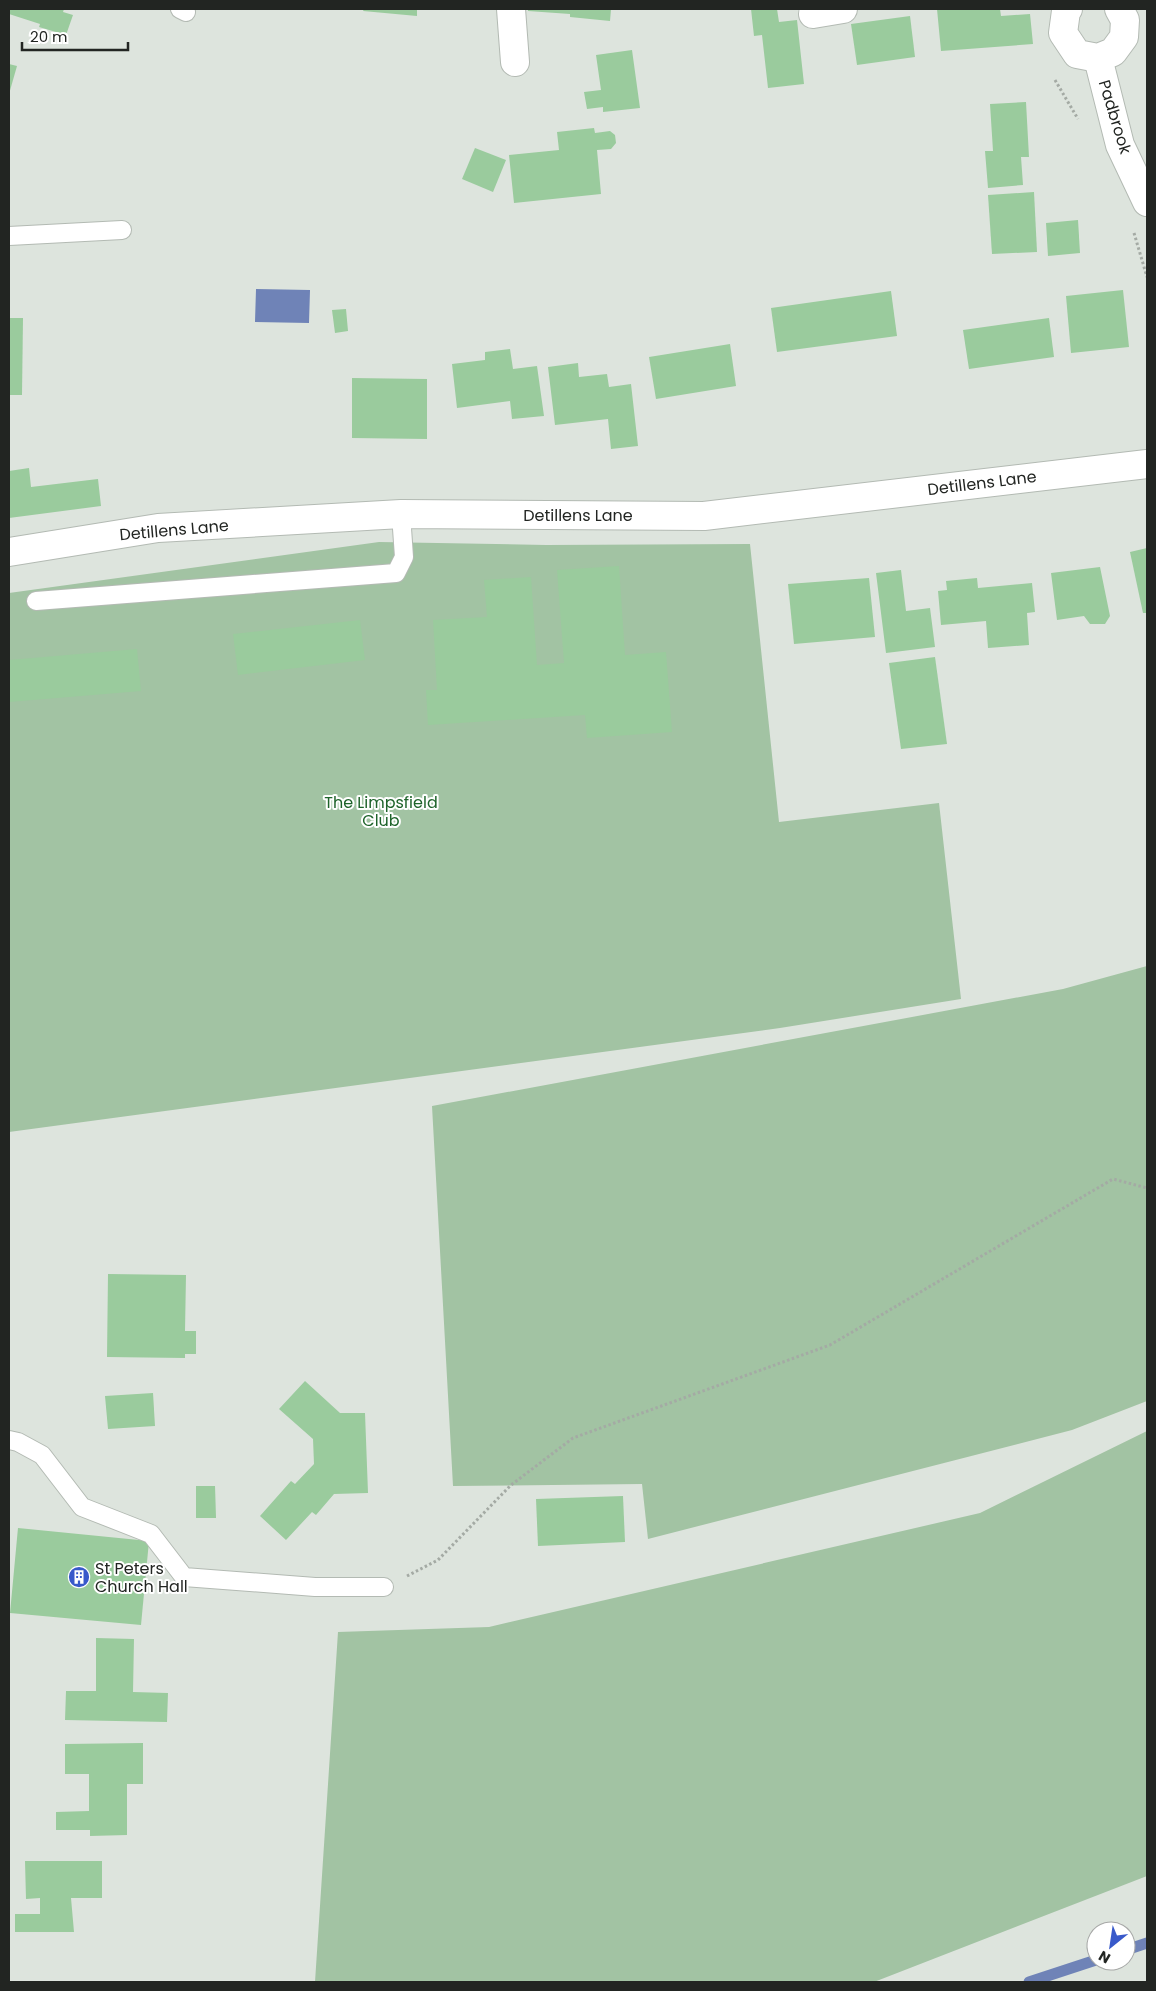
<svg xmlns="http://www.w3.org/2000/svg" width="1156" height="1991" font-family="Poppins,sans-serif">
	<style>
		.green { fill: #a2c3a3 }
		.water { fill: #6f83b7 }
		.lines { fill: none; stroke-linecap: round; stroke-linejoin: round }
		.stream { stroke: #6f83b7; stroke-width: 11 }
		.building { fill: #9acb9d }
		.service-casing { stroke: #b3bab3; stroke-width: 20 }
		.minor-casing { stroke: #b3bab3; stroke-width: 30 }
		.secondary-casing { stroke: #b3bab3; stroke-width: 30 }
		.path { stroke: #a4aaa4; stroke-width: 3; stroke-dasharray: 2.5 2.5; stroke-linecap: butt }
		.service { stroke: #fff; stroke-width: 18 }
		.minor { stroke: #fff; stroke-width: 28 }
		.secondary { stroke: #fff; stroke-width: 28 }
		.labels { text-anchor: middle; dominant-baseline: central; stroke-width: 4; stroke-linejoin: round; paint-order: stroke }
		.street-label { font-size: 16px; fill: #222522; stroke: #fff }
		.park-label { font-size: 16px; fill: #1e632a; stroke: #fff }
		.poi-label { font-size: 16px; fill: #222522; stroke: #fff; text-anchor: start }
	</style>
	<rect width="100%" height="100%" fill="#dde4dd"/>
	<!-- green -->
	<g class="green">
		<path d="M379,542l167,3 204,-1 29,278 160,-19 22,196 -181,29 -771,104v-539z"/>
		<path d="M1147,966v435l-75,29 -424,109 -6,-55 -189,2 -21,-380 631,-117z"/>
		<path d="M1147,1431v445l-273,106h-559l23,-350 151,-5 491,-114z"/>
	</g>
	<!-- water -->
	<path class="water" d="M256,289l54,1 -1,33 -54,-1z"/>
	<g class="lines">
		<!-- stream -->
		<g class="stream">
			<path d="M1126,1950l21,-7"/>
			<path d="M1029,1982l67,-22"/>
		</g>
	</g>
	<!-- building -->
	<g class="building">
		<path d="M9,9h55l-1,3 10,3 -7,20 -27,-8 1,-3 -31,-10z"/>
		<path d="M364,9h53v7l-54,-5z"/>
		<path d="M528,9h83l-1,12 -40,-4v-3l-42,-3z"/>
		<path d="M751,9h26l2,13 18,-2 7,64 -36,4 -6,-53 -8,1z"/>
		<path d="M937,9h63l1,7 29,-2 3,30 -92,7z"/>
		<path d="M910,16l5,41 -58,8 -6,-41z"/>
		<path d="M632,50l8,58 -37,4v-5l-16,2 -3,-17 17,-2 -5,-35z"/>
		<path d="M9,64l8,2 -8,28z"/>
		<path d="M1026,102l3,55h-8l2,28 -35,3 -3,-37h8l-3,-47z"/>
		<path d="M594,128l1,5 15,-2 5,4 1,8 -5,6 -14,1 4,44 -87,9 -5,-48 50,-5 -2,-18z"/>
		<path d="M475,148l31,12 -13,32 -31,-13z"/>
		<path d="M1034,192l3,60 -45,2 -4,-59z"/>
		<path d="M1078,220l2,33 -32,3 -2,-33z"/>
		<path d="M1123,290l6,57 -58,6 -5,-57z"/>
		<path d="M891,291l6,45 -120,16 -6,-44z"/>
		<path d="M346,309l2,22 -13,2 -3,-23z"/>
		<path d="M9,318h14l-1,77h-13z"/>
		<path d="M1049,318l5,39 -85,12 -6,-39z"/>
		<path d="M730,344l6,42 -80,13 -7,-42z"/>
		<path d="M510,349l3,20 24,-3 7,50 -32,3 -2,-18 -53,7 -5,-44 33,-4v-8z"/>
		<path d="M578,363l1,14 28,-3 2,13 22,-3 7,62 -27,3 -3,-30 -53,6 -7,-58z"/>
		<path d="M352,378l75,1v60l-75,-1z"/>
		<path d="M29,468l2,19 67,-8 3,27 -92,12v-47z"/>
		<path d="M1147,548v65h-4l-13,-61z"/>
		<path d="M619,566l6,89 41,-3 6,80 -85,6 -2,-23 -157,10 -2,-35h11l-4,-70 54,-3 -3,-37 47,-3 6,88 27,-2 -7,-93z"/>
		<path d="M1100,567l10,49 -5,8h-15l-6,-8 -27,4 -6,-47z"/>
		<path d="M901,570l5,41 24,-3 5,39 -49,6 -10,-80z"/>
		<path d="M869,578l6,59 -81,7 -6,-60z"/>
		<path d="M977,578l1,10 54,-5 3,29 -8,1 2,32 -41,3 -2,-27 -45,4 -3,-34 9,-1 -1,-9z"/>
		<path d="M360,620l5,40 -127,15 -5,-41z"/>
		<path d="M137,649l4,42 -132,11v-42z"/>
		<path d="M935,657l12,87 -46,5 -12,-86z"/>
		<path d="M108,1274l78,1 -1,56h11v23h-11v4l-78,-1z"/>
		<path d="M305,1381l35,32h25l3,80 -34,1 -18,21 -4,-3 -26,28 -26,-24 31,-35 4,3 19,-20 -1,-25 -34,-30z"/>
		<path d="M153,1393l2,33 -47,3 -3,-33z"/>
		<path d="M196,1486h19l1,32h-20z"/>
		<path d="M623,1496l2,46 -87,4 -2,-47z"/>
		<path d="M18,1528l131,13 -8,84 -131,-12z"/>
		<path d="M96,1638l38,1 -1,53 35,1 -1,29 -102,-2 1,-29h30z"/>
		<path d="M143,1743v41h-16v51l-37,1v-6h-34v-18l33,-1v-37h-24v-30z"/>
		<path d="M25,1861h77v37h-31l3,34h-59v-18h25v-16l-14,1z"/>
	</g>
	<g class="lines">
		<!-- service casing -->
		<g class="service-casing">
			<g id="service">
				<path d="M180,9l6,3"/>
				<path d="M9,236l113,-6"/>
				<path d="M36,601l360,-28 8,-16 -3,-43"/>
				<path d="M9,1440l9,2 24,13 40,52 69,27 33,43 131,10h69"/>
			</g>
		</g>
		<!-- minor casing -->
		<g class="minor-casing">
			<g id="minor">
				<path d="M511,9l4,53"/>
				<path d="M1068,9l-2,2 -3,22 14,21 21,4 15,-6 11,-15 1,-17 -6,-11"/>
				<path d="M813,14l30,-5"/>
				<path d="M1098,58l22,87 27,57"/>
			</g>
		</g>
		<!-- secondary casing -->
		<g class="secondary-casing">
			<path id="secondary" d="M9,552l149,-24 243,-14 303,2 443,-52"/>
		</g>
		<!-- path -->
		<g class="path">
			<path d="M1055,80l23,39"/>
			<path d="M1134,233l13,44"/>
			<path d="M407,1576l31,-16 73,-75 62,-47 257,-93 283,-166 34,9"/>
		</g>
		<!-- service -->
		<use href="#service" class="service"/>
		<!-- minor -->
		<use href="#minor" class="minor"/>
		<!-- secondary -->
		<use href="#secondary" class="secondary"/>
	</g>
	<!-- icons -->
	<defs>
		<g id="building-disc" transform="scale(1.125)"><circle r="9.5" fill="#3859ca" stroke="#fff"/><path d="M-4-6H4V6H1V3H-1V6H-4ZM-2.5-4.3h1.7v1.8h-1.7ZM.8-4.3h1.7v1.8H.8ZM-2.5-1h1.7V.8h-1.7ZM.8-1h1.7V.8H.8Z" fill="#fff"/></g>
	</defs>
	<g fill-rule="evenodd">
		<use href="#building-disc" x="79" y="1577"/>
	</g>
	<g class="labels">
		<!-- street labels -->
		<g class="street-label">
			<text transform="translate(1115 117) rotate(73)">Padbrook</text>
			<text transform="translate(982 483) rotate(-7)">Detillens Lane</text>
			<text x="578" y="515">Detillens Lane</text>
			<text transform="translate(174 530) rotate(-5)">Detillens Lane</text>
		</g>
		<!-- park labels -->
		<g class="park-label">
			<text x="381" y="802">The Limpsfield<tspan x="381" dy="18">Club</tspan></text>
		</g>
		<!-- poi labels -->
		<g class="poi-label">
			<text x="95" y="1568">St Peters<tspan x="95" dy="18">Church Hall</tspan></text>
		</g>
	</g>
	<!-- border -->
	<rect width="1156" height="1991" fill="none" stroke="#222522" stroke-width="20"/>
	<!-- north arrow -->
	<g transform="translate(1111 1946) rotate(210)"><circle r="24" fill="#ffffff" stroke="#a7a8a7"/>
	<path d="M0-4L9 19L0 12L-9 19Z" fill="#3859ca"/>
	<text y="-8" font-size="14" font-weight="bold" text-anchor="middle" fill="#222522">N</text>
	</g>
	<!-- scale -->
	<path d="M22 42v8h106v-8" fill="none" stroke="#222522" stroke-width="2.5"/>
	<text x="30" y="42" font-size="15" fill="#222522" stroke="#ffffff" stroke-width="4" paint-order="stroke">20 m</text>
</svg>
